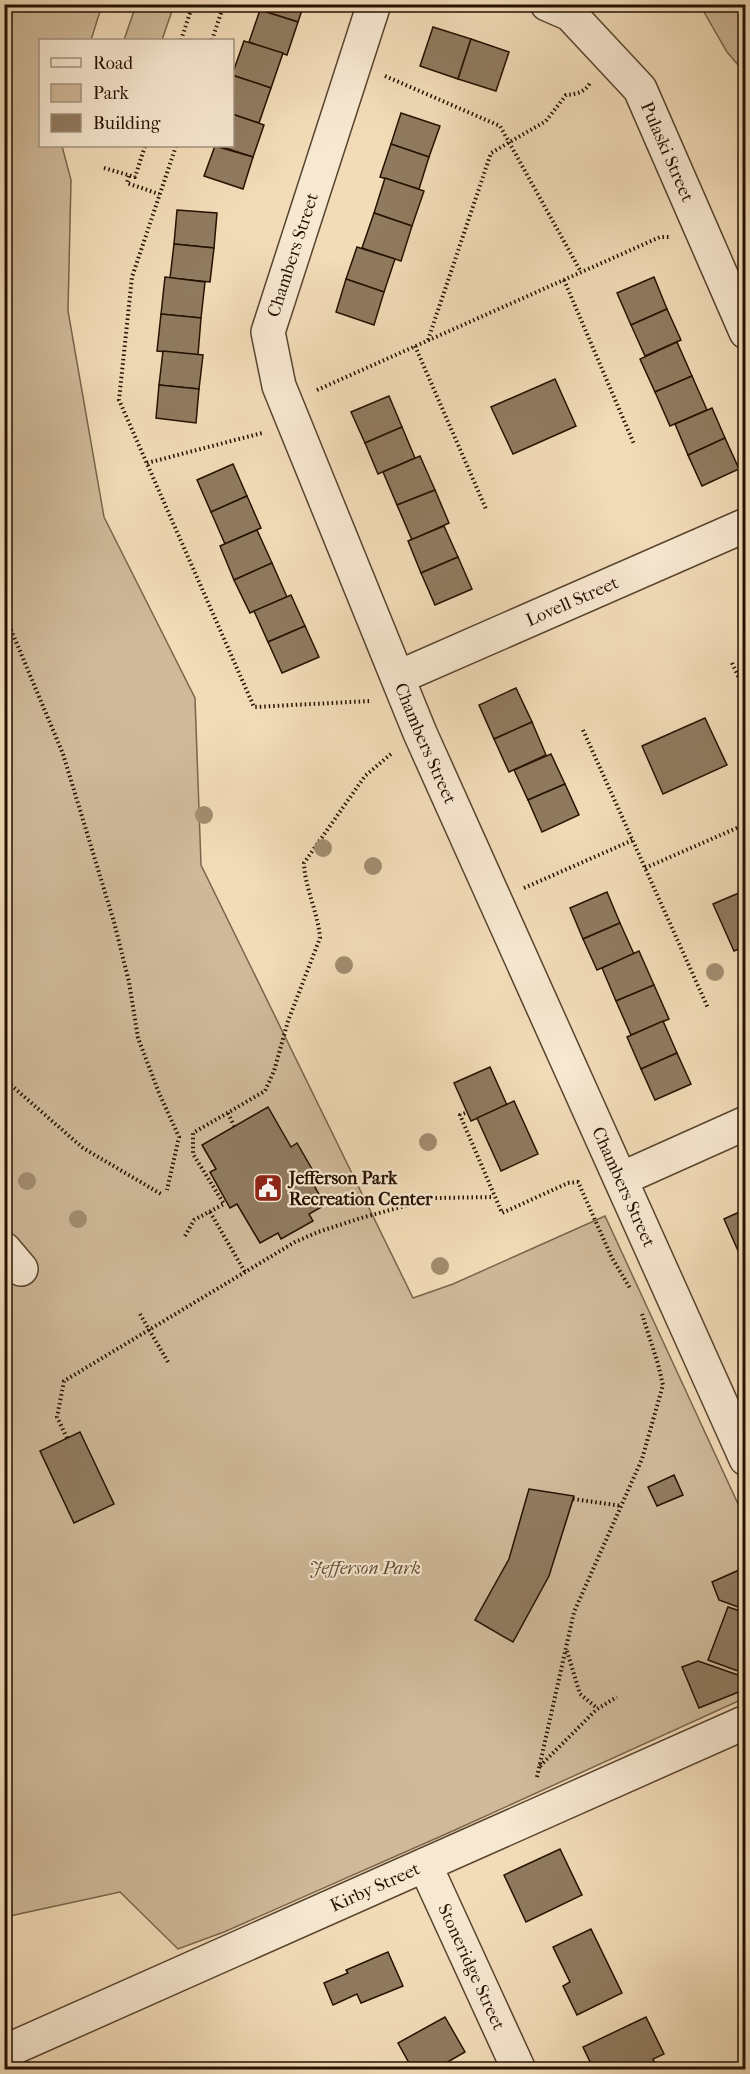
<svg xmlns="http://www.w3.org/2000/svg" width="750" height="2074" font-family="'IM FELL French Canon',serif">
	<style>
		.green { fill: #cfb999; stroke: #7a654c; stroke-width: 1.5 }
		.building { fill: #907b60; stroke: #251100; stroke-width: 1.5 }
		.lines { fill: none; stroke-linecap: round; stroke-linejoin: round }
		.minor-casing { stroke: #58442e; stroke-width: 36 }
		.path { stroke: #251100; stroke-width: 4; stroke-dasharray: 1.5 3; stroke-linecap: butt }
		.minor { stroke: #f7e8d1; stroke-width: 33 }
		.tree { fill: #a28d70 }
		.labels { text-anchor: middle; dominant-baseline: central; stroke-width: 4.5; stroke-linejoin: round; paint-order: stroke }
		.street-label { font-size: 18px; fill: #251100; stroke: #f7e8d1 }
		.poi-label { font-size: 18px; font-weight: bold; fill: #251100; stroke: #f7e8d1; text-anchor: start }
		.park-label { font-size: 18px; font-style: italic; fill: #604c36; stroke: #f7e8d1 }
	</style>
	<rect width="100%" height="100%" fill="#f2dcb8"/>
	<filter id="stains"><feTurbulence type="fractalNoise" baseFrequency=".00333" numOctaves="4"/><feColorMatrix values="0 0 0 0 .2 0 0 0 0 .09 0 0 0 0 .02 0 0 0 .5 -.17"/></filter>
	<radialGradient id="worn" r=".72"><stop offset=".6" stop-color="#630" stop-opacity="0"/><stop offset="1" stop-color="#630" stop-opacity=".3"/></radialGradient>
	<!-- green -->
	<g class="green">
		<path d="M5,5h97l-11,35h-51v106h22l9,34 -3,131 36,206 91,181 6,167 212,433 40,-14 152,-68 140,303v179l-290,132 -231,102 -46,17 -58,-57 -115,25z"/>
		<path d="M136,5h38l-12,35h-38z"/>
		<path d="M700,5h45v68l-18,-21z"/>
	</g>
	<!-- building -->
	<g class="building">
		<path d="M262,4h42l-6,18 -38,-12z"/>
		<path d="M260,10l38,12 -11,33 -38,-13z"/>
		<path d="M433,27l38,12 -13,40 -38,-13z"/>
		<path d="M471,39l38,13 -13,39 -38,-12z"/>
		<path d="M244,41l39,12 -12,35 -39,-13z"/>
		<path d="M232,75l39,13 -12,35 -27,-9z"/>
		<path d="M401,113l39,13 -11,31 -38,-13z"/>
		<path d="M232,114l32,11 -11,32 -34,-11h13z"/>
		<path d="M391,144l38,13 -10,32 -39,-12z"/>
		<path d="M215,146l38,11 -10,32 -39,-13z"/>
		<path d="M385,178l39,13 -12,35 -38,-13z"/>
		<path d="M177,210l40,3 -3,35 -40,-4z"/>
		<path d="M374,213l38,13 -11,35 -39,-13z"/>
		<path d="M174,244l40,4 -4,34 -40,-4z"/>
		<path d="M357,247l38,12 -11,33 -38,-13z"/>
		<path d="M165,277l40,5 -4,36 -40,-4z"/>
		<path d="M654,277l13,32 -36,16 -14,-32z"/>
		<path d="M346,279l38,13 -10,33 -38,-13z"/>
		<path d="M667,309l14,31 -36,16 -14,-31z"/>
		<path d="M161,314l40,4 -3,37 -41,-4z"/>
		<path d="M677,342l15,34 -37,16 -15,-33z"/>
		<path d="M163,351l40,4 -4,34 -40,-4z"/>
		<path d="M692,376l15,34 -37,16 -15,-34z"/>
		<path d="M555,379l21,47 -63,28 -22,-47z"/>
		<path d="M159,385l40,4 -3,34 -40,-5z"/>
		<path d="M389,396l13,31 -37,16 -14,-31z"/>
		<path d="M712,408l13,30 -37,17 -13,-31z"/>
		<path d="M402,427l13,31 -37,16 -13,-31z"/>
		<path d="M725,438l14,31 -37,17 -14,-31z"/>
		<path d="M420,456l15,34 -38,15 -14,-33z"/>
		<path d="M233,464l14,32 -36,16 -14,-32z"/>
		<path d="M435,490l14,33 -37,17 -15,-35z"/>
		<path d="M247,496l14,32 -36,16 -14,-32z"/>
		<path d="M444,526l14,31 -37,16 -13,-32z"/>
		<path d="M257,530l15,33 -38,17 -14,-34z"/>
		<path d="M458,557l14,32 -37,16 -14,-32z"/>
		<path d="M272,563l15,34 -37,16 -16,-33z"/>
		<path d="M291,595l14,31 -37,16 -14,-31z"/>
		<path d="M305,626l14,31 -37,16 -14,-31z"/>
		<path d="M516,688l16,34 -38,17 -15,-34z"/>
		<path d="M705,718l22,47 -64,29 -21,-48z"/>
		<path d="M532,722l14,33 -37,17 -15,-33z"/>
		<path d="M551,754l14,30 -37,16 -14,-30z"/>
		<path d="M565,784l14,31 -37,17 -14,-32z"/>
		<path d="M746,890v56l-12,5 -21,-47z"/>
		<path d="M607,892l13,31 -37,16 -13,-31z"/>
		<path d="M620,923l14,31 -37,16 -14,-31z"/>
		<path d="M639,951l15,34 -38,16 -14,-33z"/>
		<path d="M654,985l15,34 -38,16 -15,-34z"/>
		<path d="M663,1021l14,32 -36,16 -14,-32z"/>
		<path d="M677,1053l14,31 -36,16 -14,-31z"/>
		<path d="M490,1067l17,38 -36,16 -17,-38z"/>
		<path d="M514,1101l24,53 -37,17 -24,-53z"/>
		<path d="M268,1107l23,40 6,-4 15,26 -5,4 18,32 -16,9 4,7 -32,18 -3,-6 -18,10 -23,-39 -7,4 -20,-36 6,-3 -14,-24z"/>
		<path d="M746,1209v52l-3,1 -19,-43z"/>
		<path d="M80,1432l34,72 -40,19 -34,-72z"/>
		<path d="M674,1475l9,20 -26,11 -9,-19z"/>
		<path d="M529,1489l45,7 -25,80 -36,66 -38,-22 34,-61z"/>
		<path d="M746,1567v43l-27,-10 -7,-18z"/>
		<path d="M728,1607l18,6v61l-38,-14z"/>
		<path d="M698,1661l46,16 2,12 -47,19 -17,-41z"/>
		<path d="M560,1849l22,46 -56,27 -22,-47z"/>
		<path d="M591,1929l31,64 -45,22 -14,-29 7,-4 -17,-35z"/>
		<path d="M388,1952l15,34 -42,17 -4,-9 -24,11 -9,-22 24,-10 -2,-3z"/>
		<path d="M445,2017l20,35 -31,18h-21l-15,-27z"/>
		<path d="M646,2017l18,37 -11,5 4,9 -4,2h-59l-11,-23z"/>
	</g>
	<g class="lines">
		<!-- minor casing -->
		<g class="minor-casing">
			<g id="minor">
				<path id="s1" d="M374,4l-106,328 11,54 141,347 326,726"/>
				<path id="s2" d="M547,4l23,10 70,75 106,243"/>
				<path id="s3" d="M399,677l347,-152"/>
				<path d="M621,1179l125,-56"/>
				<path d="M4,1249l17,20"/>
				<path id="s4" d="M425,1865l94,205"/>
				<path id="s5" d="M4,2052l742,-330"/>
			</g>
		</g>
		<!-- path -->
		<g class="path">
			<path d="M181,40l12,-36"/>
			<path d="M212,40l12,-36"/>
			<path d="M385,76l115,50 81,146"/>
			<path d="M176,146l-44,131 -13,123 135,307 117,-6"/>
			<path d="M104,168l31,9 10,-31"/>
			<path d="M129,176l-2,7 32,11"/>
			<path d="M564,280l70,164"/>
			<path d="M428,340l63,-187 55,-32 20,-26c11,-1 19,-3 24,-12"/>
			<path d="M415,346l71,163"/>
			<path d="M317,390l343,-153h9"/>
			<path d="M147,463l115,-30"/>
			<path d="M4,613l59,141 51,168 15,60 9,56 21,55 20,44 -12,53"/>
			<path d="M732,663l14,30"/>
			<path d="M583,730l125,278"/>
			<path d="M645,868l101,-44"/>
			<path d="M524,888l109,-48"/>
			<path d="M4,1079l79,69 78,46"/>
			<path d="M228,1113l6,13"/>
			<path d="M465,1113l-5,2 42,98 66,-30 10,-1 34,76 18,30"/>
			<path d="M210,1212l35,60"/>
			<path d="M185,1236l9,-16 30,-16 -31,-50v-21l72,-42 9,-20 14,-50 32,-83c-2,-26 -15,-49 -16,-75l61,-87 27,-23"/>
			<path d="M140,1314l28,48"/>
			<path d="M67,1438l-10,-21 7,-36 231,-139 23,-10 43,-14 73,-20 60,-1"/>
			<path d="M573,1499l49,7"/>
			<path d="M567,1651l13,43 17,14"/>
			<path d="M540,1766l57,-57 20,-12"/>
			<path d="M537,1777l37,-165 68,-153 21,-74 -5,-21 -16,-50"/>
		</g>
		<!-- minor -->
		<use href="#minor" class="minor"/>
	</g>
	<!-- trees -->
	<g class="tree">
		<circle cx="204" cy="815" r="9"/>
		<circle cx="323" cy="848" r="9"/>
		<circle cx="373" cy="866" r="9"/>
		<circle cx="344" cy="965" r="9"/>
		<circle cx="715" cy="972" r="9"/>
		<circle cx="428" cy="1142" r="9"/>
		<circle cx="27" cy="1181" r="9"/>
		<circle cx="78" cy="1219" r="9"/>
		<circle cx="440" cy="1266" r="9"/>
	</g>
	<!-- icons -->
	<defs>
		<g id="civic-square" transform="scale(1.5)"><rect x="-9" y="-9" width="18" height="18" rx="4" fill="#8f2418" stroke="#f7e8d1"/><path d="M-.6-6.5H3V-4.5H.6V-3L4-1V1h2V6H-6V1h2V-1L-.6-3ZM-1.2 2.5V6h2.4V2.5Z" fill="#fff"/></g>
	</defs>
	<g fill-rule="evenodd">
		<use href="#civic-square" x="268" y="1188"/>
	</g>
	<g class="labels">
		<!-- street labels -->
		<g class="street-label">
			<text stroke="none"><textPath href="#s2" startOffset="196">Pulaski Street</textPath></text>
			<text transform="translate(293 255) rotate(-72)">Chambers Street</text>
			<text stroke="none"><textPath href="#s3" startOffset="189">Lovell Street</textPath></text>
			<text stroke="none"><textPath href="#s1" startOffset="786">Chambers Street</textPath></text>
			<text stroke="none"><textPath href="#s1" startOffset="1272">Chambers Street</textPath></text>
			<text stroke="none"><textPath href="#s5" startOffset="406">Kirby Street</textPath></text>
			<text stroke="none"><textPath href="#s4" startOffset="112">Stoneridge Street</textPath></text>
		</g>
		<!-- poi labels -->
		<g class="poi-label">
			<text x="289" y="1178">Jefferson Park<tspan x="289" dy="21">Recreation Center</tspan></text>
		</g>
		<!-- park labels -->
		<g class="park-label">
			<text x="365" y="1568">Jefferson Park</text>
		</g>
	</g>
	<!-- margin -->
	<rect width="750" height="2074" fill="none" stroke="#f2dcb8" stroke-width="24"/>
	<rect x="6" y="6" width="738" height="2062" fill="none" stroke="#251100" stroke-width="3"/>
	<rect x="12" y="12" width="726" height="2050" fill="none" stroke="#251100" stroke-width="1.5"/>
	<!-- legend -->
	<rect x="39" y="39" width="195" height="108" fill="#f7e8d1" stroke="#a3927d" stroke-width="1.5"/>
	<rect x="51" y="58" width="30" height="9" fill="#f7e8d1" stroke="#a3927d" stroke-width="1.5"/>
	<text x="93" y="69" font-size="18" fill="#251100">Road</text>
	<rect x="51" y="84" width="30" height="18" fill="#cfb999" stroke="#a3927d" stroke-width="1.5"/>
	<text x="93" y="99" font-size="18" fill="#251100">Park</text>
	<rect x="51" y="114" width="30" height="18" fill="#907b60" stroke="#a3927d" stroke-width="1.5"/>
	<text x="93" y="129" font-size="18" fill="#251100">Building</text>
	<rect width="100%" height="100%" filter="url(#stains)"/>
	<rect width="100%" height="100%" fill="url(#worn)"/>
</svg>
